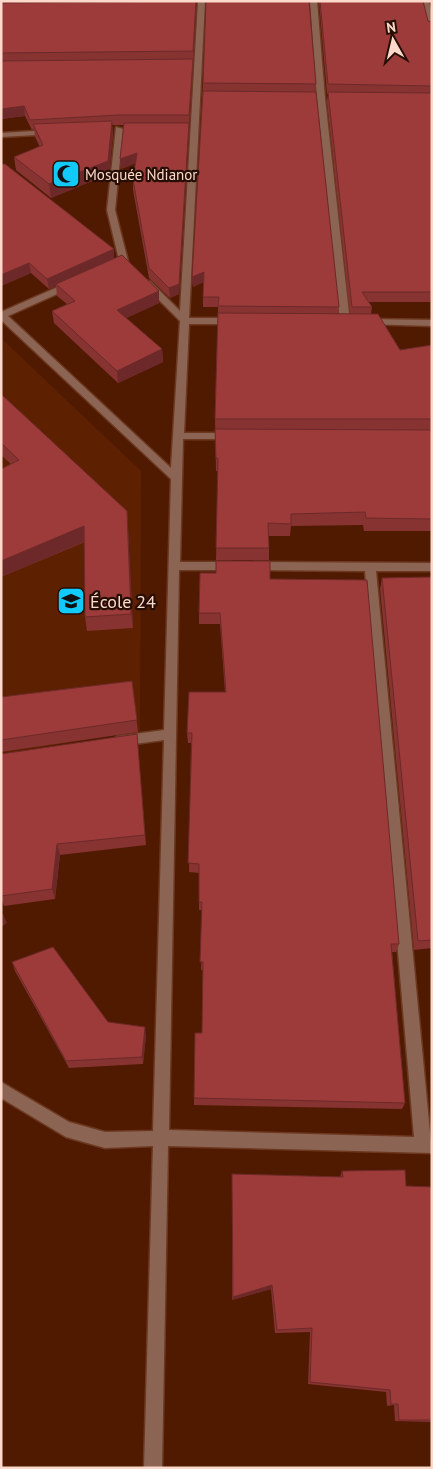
<svg xmlns="http://www.w3.org/2000/svg" width="433" height="1469" font-family="'PT Sans',sans-serif">
	<style>
		.built { fill: #5d2000 }
		.lines { fill: none; stroke-linecap: round; stroke-linejoin: round }
		.minor-casing { stroke: #6c3920; stroke-width: 3 }
		.minor { fill: #8c6453; fill-rule: evenodd }
		.wall { fill: #863332 }
		.shaded-wall { fill: #6d2929 }
		.building { fill: #9c3b3a; stroke: #6d2929 }
		.labels { text-anchor: middle; dominant-baseline: central; stroke-width: 4.5; stroke-linejoin: round; paint-order: stroke }
		.far-poi-label { font-size: 15px; fill: #fcd9cb; stroke: #260e05; text-anchor: start }
		.poi-label { font-size: 18px; fill: #fcd9cb; stroke: #260e05; text-anchor: start }
	</style>
	<rect width="100%" height="100%" fill="#501a00"/>
	<!-- built -->
	<path class="built" d="M1,338l140,133 -1,260 -139,23z"/>
	<g class="lines">
		<!-- minor casing -->
		<g class="minor-casing">
			<g id="minor">
				<path d="M198,1h7l-16,317h45l5,3 -5,3h-45l-5,109h47l5,3 -5,3h-48l-3,123h52l6,4 -6,4h-53l-10,560 245,7 -49,-566 -111,-1 -6,-4 6,-4 178,1v8h-56l56,582 -264,-7 -6,322h-18l9,-322 -48,2 -39,-11 -65,-39v-16l68,40 36,10 48,-1 11,-391 -44,6 -4,-1 -2,-4 2,-4 4,-1 44,-6 7,-251 -170,-159v-8l68,-30h6v4l-67,30 163,152 9,-147 -38,-38 2,-2h6l30,30z"/>
				<path d="M310,1h7l8,97 25,224 -5,3 -5,-3 -23,-224z"/>
				<path d="M422,1h7l3,13v18l-4,-2z"/>
				<path d="M116,127l7,2 -8,81 13,51 -15,8 -4,-3 10,-6 -12,-50z"/>
				<path d="M51,130l4,2 -1,2 -53,3v-4z"/>
				<path d="M367,319l65,1v6l-68,-2 -2,-2z"/>
			</g>
		</g>
		<!-- minor -->
		<use href="#minor" class="minor"/>
	</g>
	<!-- wall -->
	<g class="wall">
		<path d="M1,1h196l-1,2 -3,66 -4,56 -10,169 -9,4 -21,-20 -16,-88v-10l2,-17 -14,6 -1,-10 4,-34h-12l1,9 -4,40 -58,24 -35,-28 -2,-13 26,-10 -5,-10 -1,-8 -2,1 -7,-14 -24,3z"/>
		<path d="M319,1h104l5,20 4,1v280h-64l4,5 -1,7 29,36 32,-5v186h-68l-1,-6 -72,1 -1,10h-21v24h-53l2,-89h-2l-1,-52 3,-112h-15v-25l-10,5 -1,-10 11,-194 113,1 -1,8 24,215 -1,7h12l-23,-212 1,-8h-1z"/>
		<path d="M1,164l113,94 45,45 -33,15 36,31 1,13 -45,21 -64,-60 -2,-12 15,-7 -10,-8 -1,-10 -7,3 -18,-16 -30,13z"/>
		<path d="M1,394l126,117 6,117 -46,3 -2,-14v-75l-84,35v-108l10,-5 -10,-9z"/>
		<path d="M432,577v371l-18,2 -34,-361 2,-11z"/>
		<path d="M270,579l129,365 -3,8h-4l13,151 -3,6 -208,-4v-7l8,-65 1,-63h-2l1,-60h-3v-37l-10,-1 2,-129h-3l-1,-10 38,-41 -5,-68h-21v-11z"/>
		<path d="M132,681l6,51 -137,20v-55z"/>
		<path d="M137,734l9,111 -86,10 -5,44 -51,7 -2,-5h-1v-147z"/>
		<path d="M12,962l96,60 38,13 -3,29 -74,4 -54,-97z"/>
		<path d="M342,1171l64,15 26,1v235l-37,-1 -1,-16 -7,1 -1,-14 -78,-8 2,-52 -35,1 -4,-44 -39,11v-120l108,-3z"/>
	</g>
	<!-- shaded-wall -->
	<g class="shaded-wall">
		<path d="M196,1v10l-3,50v-10z"/>
		<path d="M193,59v10l-4,56v-10z"/>
		<path d="M24,106l1,10 -24,3v-10z"/>
		<path d="M112,121l1,13 -4,40 -58,24 -2,-14z"/>
		<path d="M189,123v10l-10,161 -9,4 -1,-10z"/>
		<path d="M137,153v10l-16,6 -1,-10z"/>
		<path d="M114,249v11l-58,24v2l-7,3 -2,-10z"/>
		<path d="M29,263l2,10 -30,13v-11z"/>
		<path d="M204,272v10l-11,5 -1,-10z"/>
		<path d="M159,291v12l-41,19 -1,-12z"/>
		<path d="M162,349l1,13 -45,21 -1,-12z"/>
		<path d="M127,511l1,15 5,102 -2,-14z"/>
		<path d="M84,526l2,15 -85,36v-16z"/>
		<path d="M57,844l3,11 -5,44 -3,-10z"/>
		<path d="M3,914l4,9 -6,4v-12z"/>
		<path d="M145,1027l1,8 -3,29 -1,-7z"/>
		<path d="M272,1285l-1,4 -39,11 1,-3z"/>
	</g>
	<!-- building -->
	<g class="building">
		<path d="M196,1l-3,50 -192,2v-50z"/>
		<path d="M206,1h103l7,83 -113,-1z"/>
		<path d="M320,1h103l5,20 4,1v64l-104,-2z"/>
		<path d="M193,59l-4,56h-71l-88,5 -6,-14 -23,3v-48z"/>
		<path d="M203,91l113,1 23,215 -121,-1 1,-9h-16l1,-25 -12,5z"/>
		<path d="M328,92l104,1v199h-70l10,15h-20z"/>
		<path d="M112,121l-4,40 -59,23 -35,-27 29,-12 -10,-21z"/>
		<path d="M124,123h65l-10,161 -10,4 -20,-20 -16,-88 4,-27 -17,6z"/>
		<path d="M1,164h4l109,85 -67,30 -18,-16 -28,12z"/>
		<path d="M122,255l37,36 -42,19 45,39 -45,22 -65,-60 23,-10 -19,-17z"/>
		<path d="M218,313l160,1 22,36 32,-5v74h-217z"/>
		<path d="M1,394l126,117 4,103 -46,3 -1,-91 -83,35v-92l18,-9 -18,-17z"/>
		<path d="M215,429l217,1v89l-66,-1 -1,-6 -74,2v10l-23,-1 1,25h-53l2,-90 -2,1z"/>
		<path d="M216,561h54v18l97,1 32,364h-8l14,159 -211,-5 1,-65h7l1,-71h-3l2,-60h-3v-38l-11,-1 4,-130h-5l2,-41h37l-6,-79h-21l1,-40h16z"/>
		<path d="M432,577v363l-14,1 -36,-363z"/>
		<path d="M132,681l5,39 -136,20v-43z"/>
		<path d="M137,734l8,101 -88,9 -5,45 -51,7v-142z"/>
		<path d="M53,947l55,75 37,5 -3,30 -76,4 -54,-99z"/>
		<path d="M405,1170l1,16 26,1v233h-33l-1,-16h-7l-1,-14 -80,-8 2,-54 -35,2 -5,-45 -39,12 -1,-123 111,3 -1,-6z"/>
	</g>
	<!-- icons -->
	<defs>
		<g id="mosque-square" transform="scale(1.4375)"><rect x="-9" y="-9" width="18" height="18" rx="4" fill="#11cafa" stroke="#260e05"/><path d="M3.5-4.9A6 6 0 1 0 3.5 4.9A5 5 0 1 1 3.5-4.9Z" fill="#111"/></g>
		<g id="school-square" transform="scale(1.4375)"><rect x="-9" y="-9" width="18" height="18" rx="4" fill="#11cafa" stroke="#260e05"/><path d="M0-5L7-2L0 1L-7-2ZM-4 1L0 2.5L4 1V4Q0 6-4 4Z" fill="#111"/></g>
	</defs>
	<g fill-rule="evenodd">
		<use href="#mosque-square" x="66" y="174"/>
		<use href="#school-square" x="71" y="601"/>
	</g>
	<g class="labels">
		<!-- far-poi labels -->
		<g class="far-poi-label">
			<text x="85" y="174">Mosquée Ndianor</text>
		</g>
		<!-- poi labels -->
		<g class="poi-label">
			<text x="90" y="601">École 24</text>
		</g>
	</g>
	<!-- border -->
	<rect width="433" height="1469" fill="none" stroke="#fcd9cb" stroke-width="5"/>
	<!-- north arrow -->
	<g transform="translate(393 40) rotate(352)" stroke="#260e05" stroke-width="4" paint-order="stroke">
	<path d="M0-4L9 19L0 12L-9 19Z" fill="#fcd9cb"/>
	<text y="-8" font-size="14" font-weight="bold" text-anchor="middle" fill="#fcd9cb">N</text>
	</g>
</svg>
